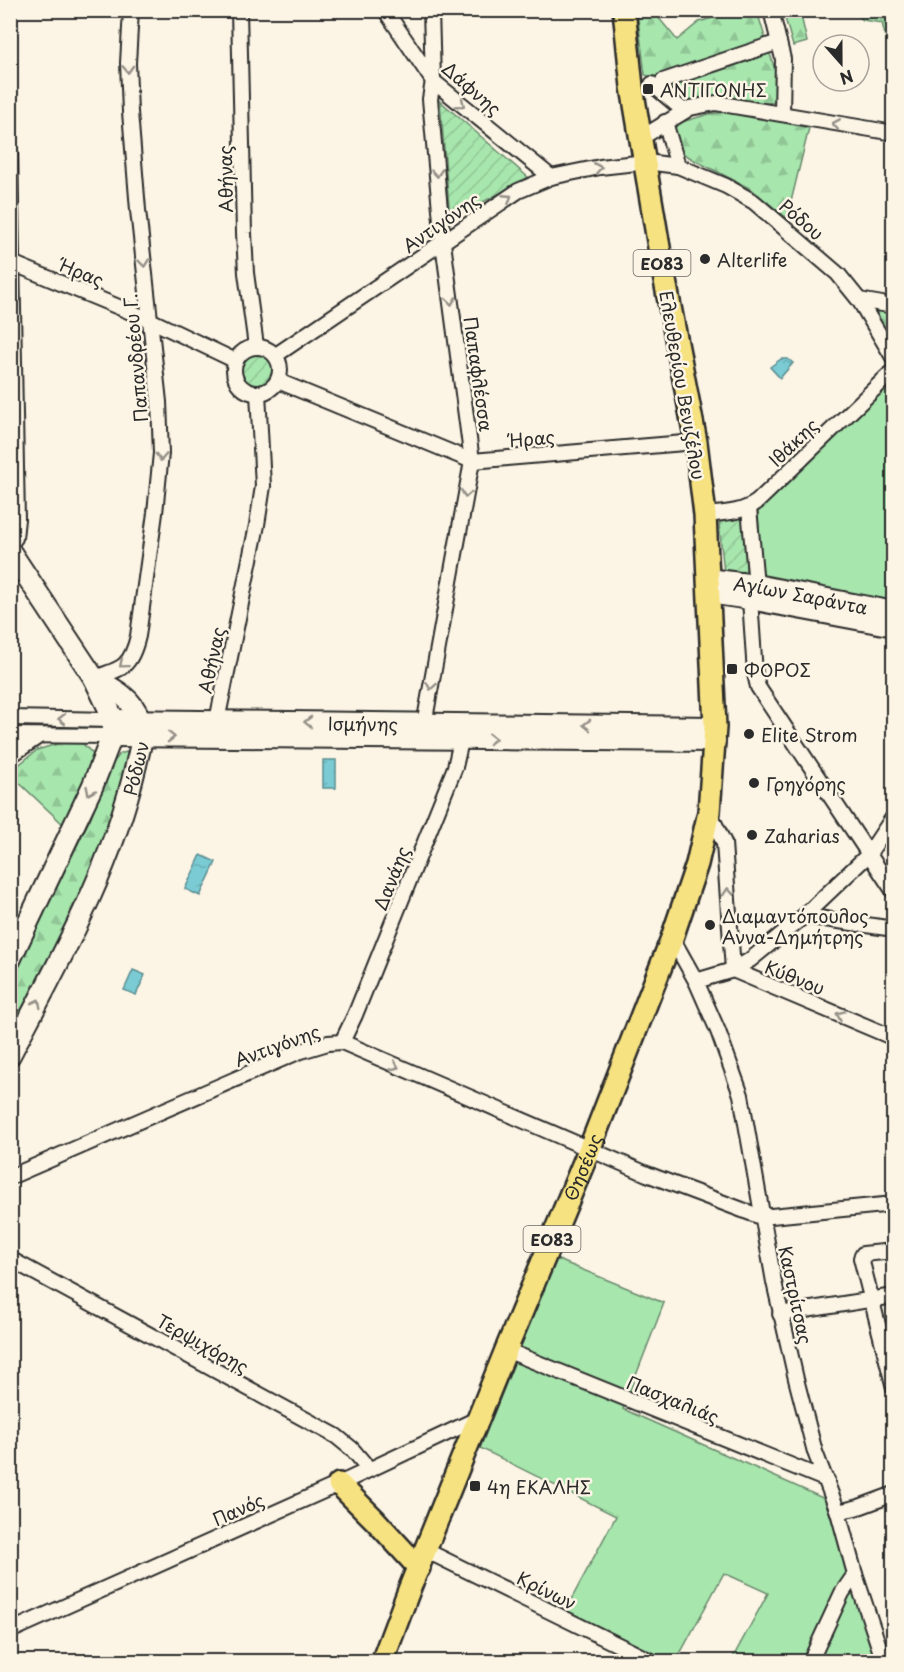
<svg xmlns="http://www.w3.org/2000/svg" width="904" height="1672" font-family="'Playpen Sans',sans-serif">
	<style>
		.green { fill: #a7e6ad; stroke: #69886c; stroke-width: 1.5 }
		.forest { fill: url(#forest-firs); stroke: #69886c; stroke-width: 1.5 }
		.garden { fill: url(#garden-furrows); stroke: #69886c; stroke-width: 1.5 }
		.water { fill: url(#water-ripples); stroke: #5a8b90; stroke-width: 1.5 }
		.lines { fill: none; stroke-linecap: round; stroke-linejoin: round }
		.street-casing { stroke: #2b2b2b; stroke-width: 18 }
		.secondary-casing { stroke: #2b2b2b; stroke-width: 24 }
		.primary-casing { stroke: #2b2b2b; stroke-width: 26 }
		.street { stroke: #fcf5e5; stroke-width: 14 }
		.secondary { stroke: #fcf5e5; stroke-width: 20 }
		.primary { stroke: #f7e281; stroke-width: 21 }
		.oneway { stroke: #949088 }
		.poi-dot { fill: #2b2b2b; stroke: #fcf5e5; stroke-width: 2 }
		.labels { text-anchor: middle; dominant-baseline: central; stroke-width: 5; stroke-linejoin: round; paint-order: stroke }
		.shield { fill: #fcf5e5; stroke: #6a6863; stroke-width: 1.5 }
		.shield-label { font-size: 16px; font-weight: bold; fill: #2b2b2b }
		.street-label { font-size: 18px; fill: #2b2b2b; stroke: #fcf5e5 }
		.poi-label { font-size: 18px; fill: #2b2b2b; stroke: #fcf5e5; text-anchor: start }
	</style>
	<defs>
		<pattern id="forest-firs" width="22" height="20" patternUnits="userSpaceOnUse" patternTransform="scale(1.5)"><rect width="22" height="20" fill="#a7e6ad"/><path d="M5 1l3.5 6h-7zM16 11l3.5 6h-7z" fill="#90c595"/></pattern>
		<pattern id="garden-furrows" width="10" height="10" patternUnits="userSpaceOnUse" patternTransform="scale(1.5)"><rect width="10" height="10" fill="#a7e6ad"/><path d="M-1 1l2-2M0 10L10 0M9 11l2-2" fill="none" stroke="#90c595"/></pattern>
		<pattern id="water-ripples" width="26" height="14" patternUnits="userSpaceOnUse" patternTransform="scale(1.5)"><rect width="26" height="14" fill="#7acbd3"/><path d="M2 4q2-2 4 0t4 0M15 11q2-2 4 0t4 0" fill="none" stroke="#6aaeb5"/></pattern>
	</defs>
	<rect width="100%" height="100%" fill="#fcf5e5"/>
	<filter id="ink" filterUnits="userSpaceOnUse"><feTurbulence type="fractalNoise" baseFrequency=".0167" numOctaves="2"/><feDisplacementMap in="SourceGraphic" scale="12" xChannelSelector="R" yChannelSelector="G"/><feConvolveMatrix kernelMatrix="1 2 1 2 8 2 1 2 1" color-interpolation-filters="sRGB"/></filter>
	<g filter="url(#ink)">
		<!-- green -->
		<g class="green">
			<path d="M893,381v224l-129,-25 -3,-5 -3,-63z"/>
			<path d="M556,1259l108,44 -41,106 202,90 52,162h-146l37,-68 -44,-20 -48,88h-11l-100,-50 51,-95 -136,-68z"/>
		</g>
		<!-- forest -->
		<g class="forest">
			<path d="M637,11h20l1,6 19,23 22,-18 19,-6 3,-5h36l21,69 -4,22c-36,7 -54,-18 -92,4l-30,-29 -7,-2z"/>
			<path d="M783,11h17l7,31 -14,4z"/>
			<path d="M852,11h41v29l-8,-5 -3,-12 -19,-3z"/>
			<path d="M732,111l77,17 -22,90 -36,-29 -57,-29 -13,-8 -8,-23 2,-5 34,-10z"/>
			<path d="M879,310l14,3v30l-17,-29z"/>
			<path d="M60,743h22l10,10 4,12 -29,63 -56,-53 -1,-3 27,-22z"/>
			<path d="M126,752l4,2 3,6 -45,125 -77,159 -1,-61 81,-166 18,-49 11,-14z"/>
		</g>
		<!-- garden -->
		<g class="garden">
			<path d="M440,101l89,77 -79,41z"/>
			<circle cx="256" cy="369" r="16"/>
			<path d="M742,517l2,2 2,50 -1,2 -19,4 -2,-2 -5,-49 2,-3z"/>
		</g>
		<!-- water -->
		<g class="water">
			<path d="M781,359h7l5,4 -13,15 -10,-11z"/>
			<rect x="323" y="760" width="13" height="28"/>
			<path d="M201,855l15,7 -16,34 -15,-7z"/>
			<path d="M133,970l12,5 -9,20 -12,-5z"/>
		</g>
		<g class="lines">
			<!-- street casing -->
			<g class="street-casing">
				<g id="street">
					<path d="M239,10l5,223 2,40 10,73"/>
					<path d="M385,10l48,71 118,96"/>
					<path d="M771,10l12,49 -1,55"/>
					<path d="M663,81l116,-39"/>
					<path d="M652,84l32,27"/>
					<path d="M665,122l13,44"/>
					<path d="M641,138l49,-30 26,-5 178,30"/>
					<path d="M10,151l7,368 -2,19 -5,6"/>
					<path d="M12,263l138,57 86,41"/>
					<path d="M859,300l35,6"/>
					<circle cx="257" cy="370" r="23"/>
					<path d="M276,355l242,-164 33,-14 49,-10 46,-5 32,4 48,20 28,16 84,72 21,26 35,59"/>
					<path d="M278,381l194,80 224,-19"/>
					<path d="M749,508l7,77"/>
					<path d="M705,515c18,-2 37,-2 52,-13l137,-132"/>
					<path d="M750,599l5,75 3,13 136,205"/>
					<path d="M94,678c29,-9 37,-12 44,-42l17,-123 6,-60 -2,-51 -21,-192 -8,-98 -2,-49 3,-53"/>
					<path d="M10,718l104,2"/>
					<path d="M217,721l40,-196 6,-39 -5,-93"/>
					<path d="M423,730l49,-269 -29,-218 -13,-144 3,-18 -2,-71"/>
					<path d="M10,735l102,1"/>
					<path d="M10,756l29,-20"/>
					<path d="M709,812l15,31 9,127 161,68"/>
					<path d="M804,916l90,13"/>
					<path d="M672,938l24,43 22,50 23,64 33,187 22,97 19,73 23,60 17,62 29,88"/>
					<path d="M696,981l37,-11 17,-10 54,-44 64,-61 26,-39"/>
					<path d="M342,1042l13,-27 100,-248 8,-35"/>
					<path d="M10,1177l288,-125 30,-9 14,-1 305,132 114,43 133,-13"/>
					<path d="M894,1251l-31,3 -2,4 33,130"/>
					<path d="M10,1259l326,177 16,13 17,20"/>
					<path d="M780,1314l114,-18"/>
					<path d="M506,1350l321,130"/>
					<path d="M838,1512l21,-5 35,-13"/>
					<path d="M425,1550l228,112"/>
					<path d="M10,1631l329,-147 140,-66"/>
					<path d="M810,1662l32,-69 13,-19"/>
				</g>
			</g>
			<!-- secondary casing -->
			<g class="secondary-casing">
				<g id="secondary">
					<path d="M10,551l84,127 20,42 -2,16 -19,49 -83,175"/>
					<path id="s1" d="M708,579l48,6 138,27"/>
					<path d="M709,593l41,6 144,27"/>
					<path id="s2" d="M114,720l601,7"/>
					<path d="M112,736l603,5"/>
					<path id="s3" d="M10,1055c49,-93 102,-187 126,-290 3,-14 9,-31 4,-45 -7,-22 -27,-32 -46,-42"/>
				</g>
			</g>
			<!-- primary casing -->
			<g class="primary-casing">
				<g id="primary">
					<path d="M339,1484l36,36 44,48"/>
					<path id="s4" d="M382,1662l27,-72 97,-240 83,-200 83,-212 25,-74 12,-52 6,-85 -10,-212 -9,-73 -34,-177 -30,-178 -8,-77"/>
				</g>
			</g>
			<!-- street -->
			<use href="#street" class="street"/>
			<!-- secondary -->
			<use href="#secondary" class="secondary"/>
			<!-- primary -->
			<use href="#primary" class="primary"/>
		</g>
		<!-- one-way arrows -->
		<defs><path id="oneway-chevron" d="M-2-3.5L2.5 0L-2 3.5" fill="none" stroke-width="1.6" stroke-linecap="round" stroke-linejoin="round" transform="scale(1.5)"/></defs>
		<g class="oneway">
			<use href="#oneway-chevron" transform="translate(128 69) rotate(88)"/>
			<use href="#oneway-chevron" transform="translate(461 104) rotate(39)"/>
			<use href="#oneway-chevron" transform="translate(836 124) rotate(-170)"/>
			<use href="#oneway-chevron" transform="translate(598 168) rotate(-10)"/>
			<use href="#oneway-chevron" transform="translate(437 173) rotate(85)"/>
			<use href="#oneway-chevron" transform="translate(508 198) rotate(-33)"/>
			<use href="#oneway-chevron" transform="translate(144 263) rotate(84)"/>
			<use href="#oneway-chevron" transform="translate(451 301) rotate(82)"/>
			<use href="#oneway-chevron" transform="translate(161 457) rotate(92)"/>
			<use href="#oneway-chevron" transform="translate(466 494) rotate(100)"/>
			<use href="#oneway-chevron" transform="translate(123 664) rotate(140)"/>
			<use href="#oneway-chevron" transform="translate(431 686) rotate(100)"/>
			<use href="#oneway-chevron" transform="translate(62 719) rotate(-179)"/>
			<use href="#oneway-chevron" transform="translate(308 722) rotate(-179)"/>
			<use href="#oneway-chevron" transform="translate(587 725) rotate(-179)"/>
			<use href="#oneway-chevron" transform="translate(171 737) rotate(1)"/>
			<use href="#oneway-chevron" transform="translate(492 739)"/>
			<use href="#oneway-chevron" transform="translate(90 791) rotate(115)"/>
			<use href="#oneway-chevron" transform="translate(728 892) rotate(-94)"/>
			<use href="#oneway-chevron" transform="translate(37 1003) rotate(-63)"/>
			<use href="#oneway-chevron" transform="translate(840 1015) rotate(-156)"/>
			<use href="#oneway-chevron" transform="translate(395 1066) rotate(23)"/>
		</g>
	</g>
	<!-- markers -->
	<g class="poi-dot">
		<rect x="642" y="83" width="12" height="12" rx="3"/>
		<circle cx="705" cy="259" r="6"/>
		<rect x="726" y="663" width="12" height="12" rx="3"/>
		<circle cx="749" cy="734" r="6"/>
		<circle cx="754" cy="783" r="6"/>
		<circle cx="752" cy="835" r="6"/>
		<circle cx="710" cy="925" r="6"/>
		<rect x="469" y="1480" width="12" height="12" rx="3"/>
	</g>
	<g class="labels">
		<!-- shield labels -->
		<g class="shield">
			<rect x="633.5" y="250" width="57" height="26" rx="4.5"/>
			<rect x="523.5" y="1226" width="57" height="26" rx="4.5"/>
		</g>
		<g class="shield-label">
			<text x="662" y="263">ΕΟ83</text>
			<text x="552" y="1239">ΕΟ83</text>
		</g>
		<!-- street labels -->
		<g class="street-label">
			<text transform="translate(472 88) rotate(41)">Δάφνης</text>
			<text transform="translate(225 179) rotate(-91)">Αθήνας</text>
			<text transform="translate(802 219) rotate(41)">Ρόδου</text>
			<text transform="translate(441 222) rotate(-35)">Αντιγόνης</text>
			<text transform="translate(82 272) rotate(22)">Ήρας</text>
			<text transform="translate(135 358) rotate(-95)">Παπανδρέου Γ.</text>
			<text transform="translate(479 374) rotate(82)">Παπαφλέσσα</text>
			<text transform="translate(683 385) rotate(80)">Ελευθερίου Βενιζέλου</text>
			<text transform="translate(532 438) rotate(-5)">Ήρας</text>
			<text transform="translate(793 442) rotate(-44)">Ιθάκης</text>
			<text stroke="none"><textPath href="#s1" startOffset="94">Αγίων Σαράντα</textPath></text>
			<text transform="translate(211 660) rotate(-78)">Αθήνας</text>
			<text stroke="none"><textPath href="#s2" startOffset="249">Ισμήνης</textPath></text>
			<text stroke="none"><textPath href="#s3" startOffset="314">Ρόδων</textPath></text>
			<text transform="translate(391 878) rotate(-68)">Δανάης</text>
			<text transform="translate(795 977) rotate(22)">Κύθνου</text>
			<text transform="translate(277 1045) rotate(-20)">Αντιγόνης</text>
			<text stroke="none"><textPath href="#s4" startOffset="534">Θησέως</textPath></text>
			<text transform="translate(796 1295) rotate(78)">Καστρίτσας</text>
			<text transform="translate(203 1343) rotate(29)">Τερψιχόρης</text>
			<text transform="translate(673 1399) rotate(22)">Πασχαλιάς</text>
			<text transform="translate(238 1509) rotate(-24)">Πανός</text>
			<text transform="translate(547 1590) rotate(26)">Κρίνων</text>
		</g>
		<!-- poi labels -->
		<g class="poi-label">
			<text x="660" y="89">ΑΝΤΙΓΟΝΗΣ</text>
			<text x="717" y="259">Alterlife</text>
			<text x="744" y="669">ΦΟΡΟΣ</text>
			<text x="761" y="734">Elite Strom</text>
			<text x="766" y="783">Γρηγόρης</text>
			<text x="764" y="835">Zaharias</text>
			<text x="722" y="915">Διαμαντόπουλος<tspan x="722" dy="21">Αννα-Δημήτρης</tspan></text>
			<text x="487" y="1486">4η ΕΚΑΛΗΣ</text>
		</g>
	</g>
	<!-- margin -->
	<rect width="904" height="1672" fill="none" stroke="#fcf5e5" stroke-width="36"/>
	<rect x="18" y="18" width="868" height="1636" fill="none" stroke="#2b2b2b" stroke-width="2" filter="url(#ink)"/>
	<!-- north arrow -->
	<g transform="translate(841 63) rotate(159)"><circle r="28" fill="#fcf5e5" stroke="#a8a49b" stroke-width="1.5"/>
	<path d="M0-4.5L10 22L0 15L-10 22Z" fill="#2b2b2b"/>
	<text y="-9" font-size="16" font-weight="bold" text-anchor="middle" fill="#2b2b2b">N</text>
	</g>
</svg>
